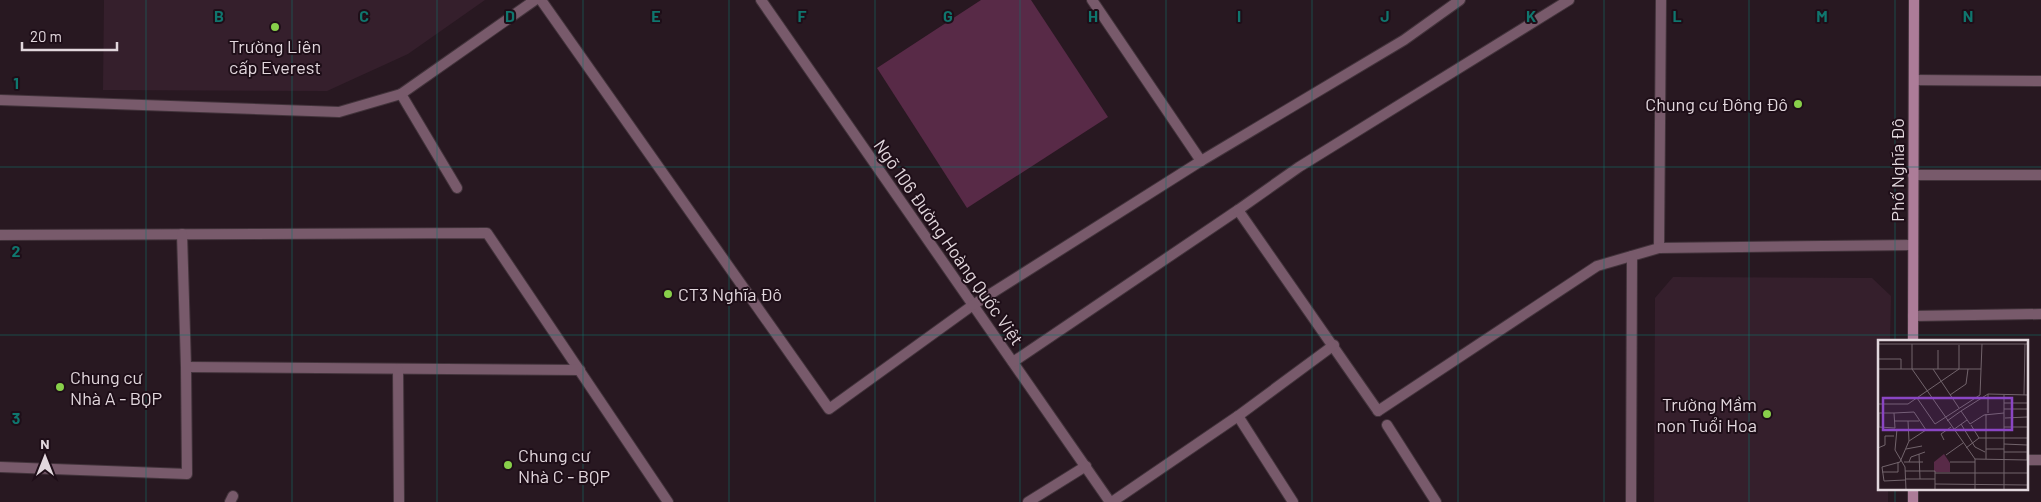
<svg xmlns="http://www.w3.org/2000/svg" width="2041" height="502" font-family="Barlow,sans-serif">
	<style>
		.built { fill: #351f2c }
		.green { fill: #582a47 }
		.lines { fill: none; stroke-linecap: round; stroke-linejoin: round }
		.lane-casing { stroke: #42333b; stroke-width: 12 }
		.street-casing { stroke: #42333b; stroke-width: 12 }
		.secondary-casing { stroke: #42333b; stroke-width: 12 }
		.lane { stroke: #785a6b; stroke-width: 10 }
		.street { stroke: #785a6b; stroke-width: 10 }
		.secondary { stroke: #ac7c98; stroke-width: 10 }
		.grid { fill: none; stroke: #0f766e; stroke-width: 1; stroke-opacity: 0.55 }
		.poi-dot { fill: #88cf4a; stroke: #1e0e18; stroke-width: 2 }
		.labels { text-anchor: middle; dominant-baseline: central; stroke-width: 4; stroke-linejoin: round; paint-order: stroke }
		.poi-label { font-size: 18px; fill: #e2d7dd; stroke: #1e0e18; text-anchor: start }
		.street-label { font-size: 18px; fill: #e2d7dd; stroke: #1e0e18 }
		.inset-road { fill: none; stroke: #72646c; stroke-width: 1 }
		.view { fill: #8a46c4; fill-opacity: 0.15; stroke: #8a46c4; stroke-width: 2.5 }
		.inset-edge { fill: none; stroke: #e2d7dd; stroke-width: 2.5 }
		.grid-label { font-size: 16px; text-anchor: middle; font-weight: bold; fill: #0f766e; stroke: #1e0e18; stroke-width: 4; stroke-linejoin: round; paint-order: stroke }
	</style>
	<rect width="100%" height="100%" fill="#281821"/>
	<!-- built -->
	<g class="built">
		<path d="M104,0h381l-77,54 -81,37 -224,-1z"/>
		<path d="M1673,277l199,1 19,18 -1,45h-10v147h8v14h-234l1,-204z"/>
	</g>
	<!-- green -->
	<path class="green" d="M981,0h50l77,117 -141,91 -90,-140z"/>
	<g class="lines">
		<!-- lane casing -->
		<g class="lane-casing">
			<g id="lane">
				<path d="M541,0l288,409 144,-104"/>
				<path d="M1914,80l127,1"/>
				<path d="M401,94l56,94"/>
				<path d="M1913,175h128"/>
				<path d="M0,235l487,-2 181,269"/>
				<path d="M1659,248l2,-248"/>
				<path d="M1913,316l128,-2"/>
				<path d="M186,367l394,3"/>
				<path d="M398,369l1,133"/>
				<path d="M1378,411l219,-145 62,-18 254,-3"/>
				<path d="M1387,425l49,77"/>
				<path d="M2027,460h14"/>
				<path d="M0,467l187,7 -1,-107 -4,-133"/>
				<path d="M1028,502l58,-36"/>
			</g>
		</g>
		<!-- street casing -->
		<g class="street-casing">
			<g id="street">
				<path d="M761,0l349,502"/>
				<path d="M1092,0l109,161"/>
				<path d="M0,100l339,12 62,-18 134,-94"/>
				<path d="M973,305l228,-144 203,-121 56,-40"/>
				<path d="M1013,362l225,-152"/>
				<path d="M1378,411l-140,-201 61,-43 270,-167"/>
				<path d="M1238,416l55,86"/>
				<path d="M230,502l3,-6"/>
				<path d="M1112,502l126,-86 96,-71"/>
				<path d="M1631,502l1,-246"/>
			</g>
		</g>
		<!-- secondary casing -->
		<g class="secondary-casing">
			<g id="secondary">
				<path d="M1913,341l1,-341"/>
				<path d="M1913,502v-14"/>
			</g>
		</g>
		<!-- lane -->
		<use href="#lane" class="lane"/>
		<!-- street -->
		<use href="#street" class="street"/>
		<!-- secondary -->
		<use href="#secondary" class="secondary"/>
	</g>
	<!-- grid -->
	<path class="grid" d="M146,0v502M292,0v502M437,0v502M583,0v502M729,0v502M875,0v502M1020,0v502M1166,0v502M1312,0v502M1458,0v502M1604,0v502M1749,0v502M1895,0v341M0,167h2041M0,335h2041M1895,488v14"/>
	<!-- markers -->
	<g class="poi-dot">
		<circle cx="275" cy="27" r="5"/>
		<circle cx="1798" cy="104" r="5"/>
		<circle cx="668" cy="294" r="5"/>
		<circle cx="60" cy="387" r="5"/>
		<circle cx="1767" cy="414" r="5"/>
		<circle cx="508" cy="465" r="5"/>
	</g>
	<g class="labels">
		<!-- poi labels -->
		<g class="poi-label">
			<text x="275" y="46" text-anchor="middle">Trường Liên<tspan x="275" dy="21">cấp Everest</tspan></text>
			<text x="1788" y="104" text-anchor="end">Chung cư Đông Đô</text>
			<text x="678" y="294">CT3 Nghĩa Đô</text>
			<text x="70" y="377">Chung cư<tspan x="70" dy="21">Nhà A - BQP</tspan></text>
			<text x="1757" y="404" text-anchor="end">Trường Mầm<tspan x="1757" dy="21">non Tuổi Hoa</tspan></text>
			<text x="518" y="455">Chung cư<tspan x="518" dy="21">Nhà C - BQP</tspan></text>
		</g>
		<!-- street labels -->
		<g class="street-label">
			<text transform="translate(1897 170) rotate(-90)">Phố Nghĩa Đô</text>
			<text transform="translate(949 242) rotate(55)">Ngõ 106 Đường Hoàng Quốc Việt</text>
		</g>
	</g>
	<!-- overview -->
	<g transform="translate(1878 340)">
		<rect width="150" height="150" fill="#281821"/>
		<path d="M66,114l6,9v9h-16v-10z" fill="#582a47"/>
		<path class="inset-road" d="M0,4h150M34,4v25l63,90v31M60,10v19M0,19h23v10M0,29h103M55,29l26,39M72,55l16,-11 2,-15M146,55l1,-51M39,58l18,26 45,-29 2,-51M126,63h23M0,64h30l51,-35v-24M126,69h23M16,73l1,15 -16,-1v-14h15l20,-1 12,18 -17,11 -9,21 -18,5 2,14 21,-1M110,73v-19M126,73l-20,2 -14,9 -9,-13 27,-17 40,1M127,78l22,-1M16,81h25M30,81l1,20M69,81l14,-10M83,84l14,23 10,5M93,85l8,13M126,87h23M19,89l-2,21 10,17 1,23M75,90l14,-10M101,98h48M66,100l-3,-6 10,-7M126,104l23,1M0,108l7,-3v-9h9M88,108l13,-10M28,109l16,-3M108,109h18M126,112h23M41,114l1,25M68,115l17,-12M97,119l53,1M108,119v-45M149,120l1,-65M26,122h19M31,122l2,-5 14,-5M72,122h25M27,131h30v19M4,132h16v-10M57,133h93M27,139h30M57,144l93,1M126,150v-95"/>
		<path class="view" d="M5,58h129v32h-129z"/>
		<rect width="150" height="150" class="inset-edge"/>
	</g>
	<g class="grid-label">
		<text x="219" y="22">B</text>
		<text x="364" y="22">C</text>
		<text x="510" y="22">D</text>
		<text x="656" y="22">E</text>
		<text x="802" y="22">F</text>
		<text x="948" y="22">G</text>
		<text x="1093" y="22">H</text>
		<text x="1239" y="22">I</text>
		<text x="1385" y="22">J</text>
		<text x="1531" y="22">K</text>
		<text x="1677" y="22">L</text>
		<text x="1822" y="22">M</text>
		<text x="1968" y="22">N</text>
		<text x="16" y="89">1</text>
		<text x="16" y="257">2</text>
		<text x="16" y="424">3</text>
	</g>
	<!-- north arrow -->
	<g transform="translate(45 457)" stroke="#1e0e18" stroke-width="4" paint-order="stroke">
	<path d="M0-4L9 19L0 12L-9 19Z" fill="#e2d7dd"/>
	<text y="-8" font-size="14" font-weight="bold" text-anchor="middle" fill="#e2d7dd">N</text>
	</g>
	<!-- scale -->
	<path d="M22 42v8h95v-8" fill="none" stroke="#e2d7dd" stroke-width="2.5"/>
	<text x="30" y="42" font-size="15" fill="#e2d7dd" stroke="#1e0e18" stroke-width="4" paint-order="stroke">20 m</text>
</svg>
